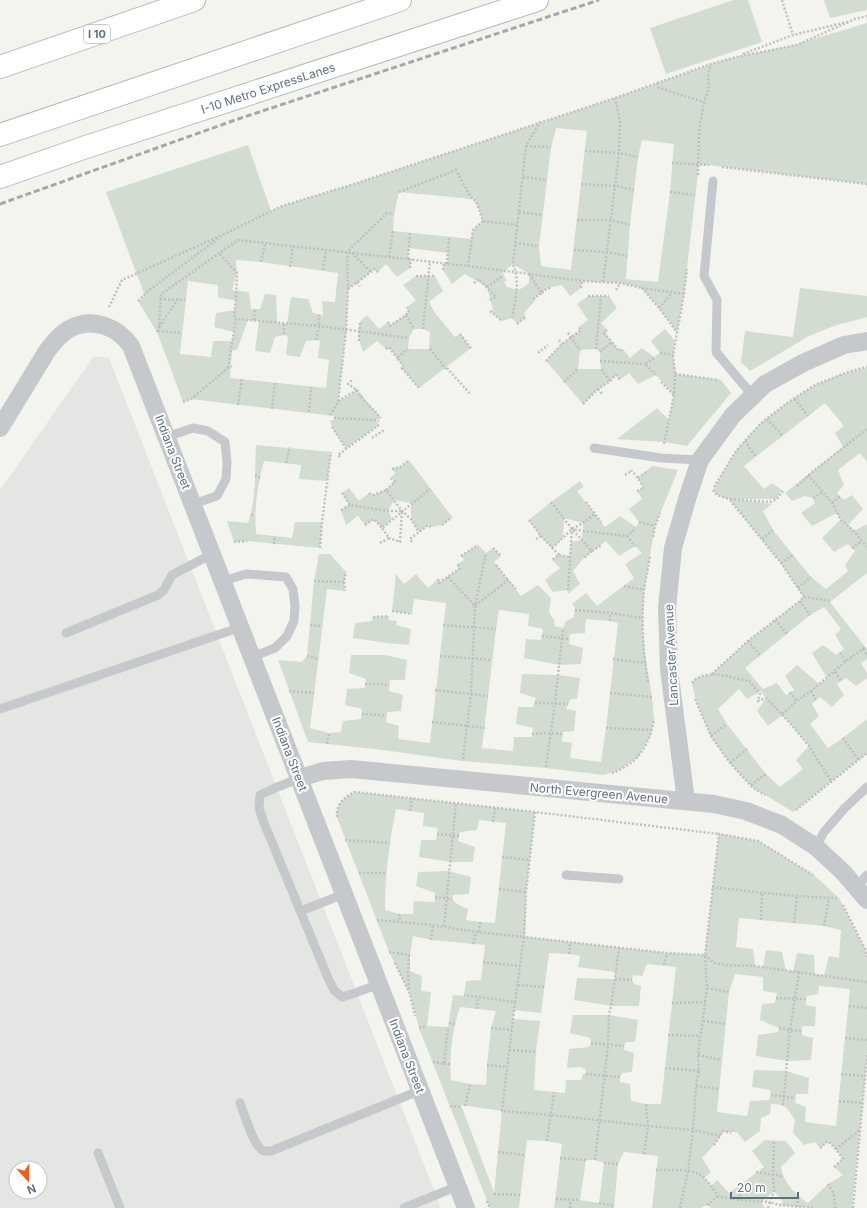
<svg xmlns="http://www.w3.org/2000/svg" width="867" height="1208" font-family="Inter,sans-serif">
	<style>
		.built { fill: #e4e6e3; fill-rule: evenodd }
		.green { fill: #d3dcd0; fill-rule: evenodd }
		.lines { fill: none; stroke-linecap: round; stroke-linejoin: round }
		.motorway-casing { stroke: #b7babd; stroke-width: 24 }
		.path { stroke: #bec0c2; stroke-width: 2.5; stroke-dasharray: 2 2; stroke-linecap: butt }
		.service { stroke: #c6c9cc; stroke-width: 9 }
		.minor { stroke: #c6c9cc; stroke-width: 18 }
		.motorway { stroke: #fff; stroke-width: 22 }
		.rail { stroke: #a3a8af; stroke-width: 3; stroke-dasharray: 6 3; stroke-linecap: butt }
		.labels { text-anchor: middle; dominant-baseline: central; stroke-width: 4; stroke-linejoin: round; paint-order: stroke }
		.shield { fill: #fff; stroke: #909ba8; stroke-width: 1 }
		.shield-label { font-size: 11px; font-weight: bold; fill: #607083 }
		.street-label { font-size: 12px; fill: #607083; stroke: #fff }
	</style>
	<rect width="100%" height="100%" fill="#f4f4ef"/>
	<!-- built -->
	<path class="built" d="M94,356l15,2 332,850h-441v-718zM16,1168h24v24h-24z"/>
	<!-- green -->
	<g class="green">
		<path d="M733,0h15l14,42 -96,32 -16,-46z"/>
		<path d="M824,0h43v10l-37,8z"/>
		<path d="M867,23v161l-168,-20 -15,130 -7,38c-6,-8 -29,-42 -37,-44 -18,-7 -39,-5 -58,-7l-1,7 -11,8 -8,-11 -15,3 -5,5 -8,5 1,3 -11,12 2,4 -9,7 -5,-6 -10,3 -12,-10 3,-1 -6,-23 -22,-13 -13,10 -9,-14 1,-7h3l1,-10 -39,-5 -1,11h3l-1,9 -13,9 -11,-13 -8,8 -3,-3 -27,20 -2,41 -8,71 12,-6 7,-5 24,28 -5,2 3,5 -33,23 -14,-21 -2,-7h4v-4c-47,-6 -95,-11 -143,-17l-8,3 -26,-70 -19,-31 7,-5 -39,-104 142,-47 23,66 11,-5 72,-22 261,-86 96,-34 25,-7 54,-11zM556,128l31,3 -16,139 -30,-4 -2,-20 12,-98zM642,140l32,4 -4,48 -12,90 -32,-3 4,-54 8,-68zM399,192l73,7 4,2 7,20 -10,9 -1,9 -79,-8 1,-17zM236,260l25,2 77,11 -3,29 -13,-1 1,14 -10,-2 -5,-14 -17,-2 -4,27 -10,-1 -1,-28 -11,-1 -5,15h-9l-2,-17 -17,-2 5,-17zM513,264l16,10v9l-5,4 -6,3 -11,-3 -3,-5 3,-2 -4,-5 4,-4 -8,5zM188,281l30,4v12l18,4 -1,9 -19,3 -2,14 20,5 -2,9h-19l-2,16 -31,-3zM248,320l11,1 -4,30 15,2 5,-16 9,-2 4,2 -2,18 14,2 6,-16 10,-1 4,1 -2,17 11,2 -3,28 -96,-10 2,-28h5z"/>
		<path d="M416,276h19l8,15 -14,11 6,11 20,24 5,-3 11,14 -52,40 -17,-20 2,-1 -15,-20 -3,2 -9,-8 -14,11c-3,-8 -7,-21 -3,-30 1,-2 5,-5 7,-7l12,14 9,-7 2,3 16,-10 3,-5 -2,-3 9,-7 -13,-15zM414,329h9l7,3 -1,17h-21l1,-11z"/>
		<path d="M800,288l67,8v21l-33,9 -25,10 -59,35 -9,-9 4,-31 48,6z"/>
		<path d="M588,296h21l8,12 -16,15 6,7 -2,3 14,18 4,-2 7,9 12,-10 12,9 6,-4 -9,-12 14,-12 10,12 -2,14 3,19 45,6 10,13 -44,53 -23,-4 -47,-3 40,-31 12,12 5,-25 -18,-20 -18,9 -9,-11 -9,7 -4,-5 -18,14 -15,15 -37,-43 16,-17 19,-14 -2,-3 9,-7 -11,-16zM596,349l4,3v9l1,8h-23l2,-19z"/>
		<path d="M867,368v94l-7,-9 -22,17 6,15 -7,8 7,7 8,-5 11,14 -15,16 6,6 13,-7v49l-37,29 36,46h1v11l-6,4 6,10v5l-11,8 -10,-8 -9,6 7,11 -12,12 -12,-10 -8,7 7,12 -9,8 18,24 15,-10 24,-19v34l-74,59 -41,-25 -22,-24 -19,-27 -15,-35 -4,-18 4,-5 16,-4 36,-33 52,-40 4,-4 -23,-34 -52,-64 -12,-4 -4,-5 23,-39 24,-27 27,-21 28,-18 24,-10zM825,403l19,23 -9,7 8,14 -58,46 7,8 13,-5 8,2 2,5 -14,10 11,13 25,-13 4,6 -19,19 12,14 14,-8 7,7 -10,14 3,6 -22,18 -15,-12 -38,-47 -10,-19 9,-7 -38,-5h42l6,-9 -10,-7 -8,6 -20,-23zM824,607l17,22 -6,6 9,14 -8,6 -13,-10 -11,8 15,25 -8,6 -22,-19 -12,11 9,14 -8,5 -9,-12 -14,6 -18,-21 65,-53zM739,689l8,10 14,-8 5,7 -9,13 11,15 14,-11 8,8 19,23 -13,14 7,9 -23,18 -14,-13 -39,-50 -9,-15z"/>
		<path d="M256,445l75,7 -4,29 -28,-2 2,-14 -37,-4c-7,24 -10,49 -8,73l36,4 3,-16h27l-2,26 -73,-7 -13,1 -7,-21 21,2c8,-21 7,-55 8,-78z"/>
		<path d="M409,460l43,57 -10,8 -11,2 -3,-2 -9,7 -8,-13v-16l-17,-3 -6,11 4,8 -10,9 -8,-9 -9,6 -7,-9 -12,9 -5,-15 8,-5 -7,-12 7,-5 10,13 10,-8 4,2 13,-5 9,-8 -4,-4 4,-5 -3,-4 8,-2z"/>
		<path d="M652,466l26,4 -23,56 -11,64 -1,37 2,27 7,43 2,22 -3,16 -13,22 -21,14 -14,4 -57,-7 -84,-7 -87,-12 -67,-7 -30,-82 24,2 5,-6 7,-75 5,-27h11l16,18 -2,10 1,9 -18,-2 -17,139 19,5 12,-1 2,-11 18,-2 1,-10 -17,-4 2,-16 18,-1 1,-9 -17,-6 2,-18h34l22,5 -2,20h-15l-1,11 14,4 -2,16 -14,1 -1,10 13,4 -1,13 32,4 16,-140 -32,-4 -2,15 -20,-3 4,-37 8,10 12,-10 12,14 10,-9 1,4 21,-15 -3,-4 7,-4 -3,-4 17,-11 8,8 7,-5 8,8 -7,6 27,34 17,-11 13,13 -2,14 5,8 1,6 8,2 3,-7 8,-4 1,-10 -3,-3 14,-11 11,13 37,-28 -9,-14 17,-11 -7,-7 -16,10 -13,-15 -22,17 -11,13 7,13 -12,10 -1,-4 -14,2 -8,-12 15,-12 -8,-8 7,-5 11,2 1,-15 10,-2 2,-9v-8l-19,-5 -1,20 -11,10 -11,-12 -12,-16 22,-18 29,-21 4,6 -7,4 28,36 15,-11 16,11 3,-5 -10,-13 13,-10 -5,-8 7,-3 -6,-10zM499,610l30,4 -1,12 15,3 -2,11 -15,-1 -2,19 35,7 22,-1 2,-16 -14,-4 1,-10 15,-1 1,-14 24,2 8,2 -12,105 -5,34 -31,-4 2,-15 -10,-2 1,-9 11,-1 2,-20 -10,-2 5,-10h6l3,-21 -22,-3 -36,-1 -2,19 16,5 -3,9h-15l-2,17 17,4 -1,9h-18l-1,14 -31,-3 14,-119z"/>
		<path d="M389,616v4l8,1 -1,4 15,4 -2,16 -22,-2 -34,-5 2,-15 17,-2 1,-4z"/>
		<path d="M355,792l180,20 -9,80 -1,45 142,16 38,2 14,-121 39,7 57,35 24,22 26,51 2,10v98l-15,151h-39l-34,-3 4,-3 -9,-11 -13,11 4,6h-54l-4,-3 -6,3h-49l6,-52 -34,-4 -6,12 -4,44h-60l8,-64 -15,-3 -20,-1 -8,68h-29l-71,-180 -9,-34 -21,-42 -53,-137c3,-13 7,-17 19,-23zM396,809l28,4 -1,13 15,2 -2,12h-15l-2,17 31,5h23l2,-15 -17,-6 2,-9 17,-2 2,-10 27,3 -11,100 -15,-1 -14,-2 2,-11 -11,-5 -5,-5 1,-4 16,-1 2,-17 -22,-6 -31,1 -2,14 19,7v9l-21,-1 -1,13h-14l-14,-4c0,-34 4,-67 11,-101zM739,918l85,8 17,4 -2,28 -10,-2 -5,19 -9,-1 -1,-19 -17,-2 -4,18h-7l-4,-19 -16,-2 -3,17 -8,-1 -2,-17 -17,-2zM413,936l18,4 54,5 -4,35 -15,1 -2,15 -11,-1 -5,32 -21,-1 4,-34 -10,-1 1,-15 -12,-5v-16zM549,953l20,1 11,2 -2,11 37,5v7l-38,-1 -3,22 37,6h28l2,-20 -7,-2 -2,-5 1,-4 9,1 5,-12 29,3 -15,137h-15l-15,-3 -1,-17 -10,-2v-5l2,-4 10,-1 2,-19 -10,-3v-4l2,-4h9l3,-22 -29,-5h-36l-3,18 20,5 1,5 -2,4 -20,2 -2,19 13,-1 6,2v4l-3,1 -2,6h-15l-1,13 -31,-3 2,-38 4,-31 -27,-2 1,-9 27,3zM735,974l28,3v14l14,2 -2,10 -13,1 -2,16 19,8 -1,4 -20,3 -2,21 32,5 23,-1 2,-22 -11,-3v-9h13l1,-19 -10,-2v-6l1,-3 11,-2 1,-8 31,3 -14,137 -31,-4 1,-15 -11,-4 1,-9h12l1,-16 -23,-7 -32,-1 -2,17 18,3 1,5 -2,5 -19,1 -3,15 -30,-4 12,-120zM460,1007l36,4 -5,17 -4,37 -1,20 -16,-1 -19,-4c-2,-24 1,-50 9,-73zM771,1104c16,1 16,4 24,16l-2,13 11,12 11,-3 5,6 8,-7 8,8 7,10 -9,8 9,8 -15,9 -20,19c-12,-8 -25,-21 -27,-36l14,-14 -9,-12 -21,-1 -13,11 12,16 -35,26 -12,-13 -6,6 -7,-8 7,-6 -9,-14 12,-13 9,-13h14l8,10 15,-11 1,-13 9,-4zM461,1105l41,6 -8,82v-1zM586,1160h9l9,3 -5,40 -19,-3z"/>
	</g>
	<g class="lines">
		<!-- motorway casing -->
		<g class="motorway-casing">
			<g id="motorway">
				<path d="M0,67l194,-67"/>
				<path d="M0,135l400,-135"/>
				<path d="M0,177l86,-30 451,-147"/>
			</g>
		</g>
		<!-- path -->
		<g class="path">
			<path d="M782,0l11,35"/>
			<path d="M743,54l50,-19 54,-13"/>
			<path d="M657,83l2,5 45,14"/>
			<path d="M526,146l25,1"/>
			<path d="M585,151l34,2 19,4"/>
			<path d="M672,163l37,2"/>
			<path d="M722,167l145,17"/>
			<path d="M698,175l1,-44 5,-29 5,-13 -1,-13 3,-12"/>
			<path d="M523,177l24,3"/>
			<path d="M581,184l35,2 18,4"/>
			<path d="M399,192l57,-22 16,29 4,2 7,20 -10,9 -5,36"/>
			<path d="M670,192l25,3"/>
			<path d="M519,212l24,3"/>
			<path d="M577,220h33l20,5"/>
			<path d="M483,221l34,4"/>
			<path d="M515,243l24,3"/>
			<path d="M574,250l33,2 20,4"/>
			<path d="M352,253l19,19"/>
			<path d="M220,254l17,19 -1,27 -2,15 2,4"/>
			<path d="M389,257l4,-26"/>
			<path d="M408,259l2,-27"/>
			<path d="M261,262l4,-19"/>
			<path d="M447,264l2,-27"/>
			<path d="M290,267l3,-21"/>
			<path d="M410,268l1,-9"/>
			<path d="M323,270l3,-20"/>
			<path d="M443,270l1,-7"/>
			<path d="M529,274l13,19 -8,5 1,3"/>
			<path d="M416,276h19"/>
			<path d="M357,282l3,4"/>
			<path d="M603,282l16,-129 1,-32 -5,-23"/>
			<path d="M474,283l5,-4 17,18 -8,4"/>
			<path d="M487,287l16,-11"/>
			<path d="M581,288l1,-7"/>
			<path d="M642,288l17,20 18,24"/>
			<path d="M348,289l27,-20 3,3"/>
			<path d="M616,290l4,-7"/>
			<path d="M542,293l5,-5h5"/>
			<path d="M588,296h21"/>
			<path d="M160,299l25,1"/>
			<path d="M138,301l10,-10 76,-57 58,-28 72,-22 261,-86 96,-34 25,-7 61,-12 58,-26 12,-3"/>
			<path d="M109,307l13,-27 98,-44"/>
			<path d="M659,308l13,-15"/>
			<path d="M490,311l12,10"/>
			<path d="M406,315l3,-5 -2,-3"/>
			<path d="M512,318c4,-21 8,-34 1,-54l13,-118 14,-24"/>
			<path d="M254,320l1,-11"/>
			<path d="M388,322l2,4 16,-11 8,14"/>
			<path d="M284,324v11"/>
			<path d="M517,324l9,-7"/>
			<path d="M159,327l19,-28"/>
			<path d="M423,329l7,-68"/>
			<path d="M607,330l-3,3 8,9"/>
			<path d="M158,331l24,2"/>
			<path d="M157,332l2,-5 2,-33 77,-54 88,10 142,16 114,15 38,2 22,5 42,6"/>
			<path d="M568,333l12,17"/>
			<path d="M460,334l11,14"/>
			<path d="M316,340l3,-14v-11"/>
			<path d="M559,340l3,4"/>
			<path d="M359,341l1,-19"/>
			<path d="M386,349l3,-2 8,11"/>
			<path d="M430,349l16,20"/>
			<path d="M596,349l5,-53"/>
			<path d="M600,352l12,-10 7,9 4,-2"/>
			<path d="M538,353l10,-8"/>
			<path d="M660,353l13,2"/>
			<path d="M654,358l-9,6 11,11"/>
			<path d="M546,361l16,-17 19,-14 -2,-3"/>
			<path d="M600,361l45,3"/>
			<path d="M228,368l8,-49 83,7 90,12"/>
			<path d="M402,368l17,20"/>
			<path d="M447,368l24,27"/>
			<path d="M401,369l3,-2 -7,-9 11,-9"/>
			<path d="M675,374l44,6"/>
			<path d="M610,381l6,-6 4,5"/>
			<path d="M564,382l14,-13"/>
			<path d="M661,382l13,13"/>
			<path d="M598,389l4,5"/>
			<path d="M357,390l4,7 3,-2"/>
			<path d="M361,397l20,21"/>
			<path d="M795,399l13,17"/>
			<path d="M338,401l19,-11 -9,-6 4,-4"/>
			<path d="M183,402l8,-3 37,-31 4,-2"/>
			<path d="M583,404l15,-15 12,-8 -9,-12"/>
			<path d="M238,405l4,-26"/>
			<path d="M272,409l3,-26"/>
			<path d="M309,412l2,-25"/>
			<path d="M330,415l8,-13 8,-72 2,-41 -1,-37 40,-39 7,1"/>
			<path d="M334,418l42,2 3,1"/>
			<path d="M767,419l16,17"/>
			<path d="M332,427l14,21"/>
			<path d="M372,438l12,-8"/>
			<path d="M745,441l11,16"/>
			<path d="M664,444l10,-49 1,-21 -2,-19 11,-61 3,-25"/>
			<path d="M340,457l-2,-2 41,-30"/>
			<path d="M286,463l4,-16"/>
			<path d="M392,469l8,-2 9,-7"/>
			<path d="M631,470l7,8 6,10 -7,3"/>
			<path d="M255,475l5,3"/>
			<path d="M625,475l6,-4"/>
			<path d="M808,475l24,28 9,17 13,11 13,16"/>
			<path d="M638,478l8,-6"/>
			<path d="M797,486l14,-13 56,-44"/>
			<path d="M714,487l22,-36 24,-27 27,-21 28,-18 33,-13 19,-5"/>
			<path d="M386,490l9,-8 -4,-4"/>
			<path d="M713,490l4,5 12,4 41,3 7,-3 6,-8"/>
			<path d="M342,493l8,12 38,6h14l-2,31 -11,-4"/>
			<path d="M369,493l4,2 13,-5 16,21 9,8 8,13"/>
			<path d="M813,498l10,-6"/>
			<path d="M551,502l21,27 20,22 -8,7"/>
			<path d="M586,502l9,12"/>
			<path d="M832,503l8,-7"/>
			<path d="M341,510l9,-5"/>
			<path d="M251,515h4"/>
			<path d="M529,520l12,16 18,19 -7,5"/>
			<path d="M639,522l16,4"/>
			<path d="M365,525l9,-6 8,9 48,-39"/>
			<path d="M442,525l10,-8"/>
			<path d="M627,536l8,10"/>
			<path d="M653,537l2,-11 5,-13"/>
			<path d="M536,539l5,-3"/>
			<path d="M762,539l11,-9"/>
			<path d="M234,542l13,-1"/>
			<path d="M412,542l-2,-3 18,-14 3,2"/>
			<path d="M380,543l9,-5 -7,-10"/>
			<path d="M274,544l1,-8"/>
			<path d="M320,548l2,-26 9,-70"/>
			<path d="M493,548l8,8"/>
			<path d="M552,548l20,-19 11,-6 12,-9 6,8"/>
			<path d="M852,548l10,-7"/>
			<path d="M592,551l10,-6"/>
			<path d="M559,555l11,2"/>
			<path d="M461,556l17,-11"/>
			<path d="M781,563l12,-8"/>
			<path d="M496,565l12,15"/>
			<path d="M448,577l27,29 33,-26 8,9"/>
			<path d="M438,579l1,4 21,-15 -3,-4"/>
			<path d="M314,581l30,1 2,-10"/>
			<path d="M344,582l1,9"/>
			<path d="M624,586l20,4"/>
			<path d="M798,588l13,-11"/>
			<path d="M568,590l4,-61 11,2 44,5 9,-8"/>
			<path d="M804,597l27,4"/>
			<path d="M800,601l10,14"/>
			<path d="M575,610l35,3 33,5"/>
			<path d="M392,611l20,3"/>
			<path d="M373,617l16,-1"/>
			<path d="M775,620l12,14"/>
			<path d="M610,621v-8"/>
			<path d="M310,625l12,1"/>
			<path d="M443,625l53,4"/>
			<path d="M542,636l27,3"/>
			<path d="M748,641l12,14"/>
			<path d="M863,649l4,6"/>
			<path d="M840,653l6,8"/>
			<path d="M307,656l12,3"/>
			<path d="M440,656l52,4"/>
			<path d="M613,659l33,4"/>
			<path d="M835,672l6,9"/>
			<path d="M712,674l36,-33 52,-40 4,-4 -23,-34 -52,-64"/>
			<path d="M648,682c-5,-27 -6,-56 -5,-83 1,-14 5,-29 7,-43"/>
			<path d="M692,683c13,-16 40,-5 57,-2l11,13 -2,7 8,-3 24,25 19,23 22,35"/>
			<path d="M365,684h19l5,2"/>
			<path d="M435,690l53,6"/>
			<path d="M289,691l25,2"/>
			<path d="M811,691l5,9"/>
			<path d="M790,692l7,9"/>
			<path d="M610,693l42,4"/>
			<path d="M695,699l16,37 19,27 22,24 13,8"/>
			<path d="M535,703l33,1"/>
			<path d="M362,714l17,1 7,1"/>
			<path d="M782,714l15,-13 14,-10 35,-30 17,-12 2,-3"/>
			<path d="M432,722l53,6"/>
			<path d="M606,728l46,2"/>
			<path d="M532,734l19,-1 12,1"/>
			<path d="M711,736l16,-12"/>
			<path d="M843,738l15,21"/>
			<path d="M327,744l2,-11"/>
			<path d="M463,759l8,-65 4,-88 11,-53"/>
			<path d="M730,763l17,-14"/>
			<path d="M546,767l9,-64 8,-74"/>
			<path d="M612,773c7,-2 22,-11 26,-17 9,-9 14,-25 16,-37"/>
			<path d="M751,785l15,-11"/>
			<path d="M796,810l71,-57"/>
			<path d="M410,811l2,-13"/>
			<path d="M535,812l-9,80 -2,45 143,16 38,2 14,-121 39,7 55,34"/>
			<path d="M337,817c-1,-13 7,-20 18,-25l180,20 184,22"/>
			<path d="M493,822l2,-14"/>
			<path d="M437,834l22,2"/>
			<path d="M345,840l45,3"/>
			<path d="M502,857l28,3"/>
			<path d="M359,873h27"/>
			<path d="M712,887c42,5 83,10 125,11"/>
			<path d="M499,889l27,3"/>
			<path d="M435,897l17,2"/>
			<path d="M843,905l22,44 2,8"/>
			<path d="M399,914l1,8"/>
			<path d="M377,920l56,5 43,7 48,5 -9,65 -51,-7"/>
			<path d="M761,920l1,-27"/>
			<path d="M794,923l3,-26"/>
			<path d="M444,926l12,-123"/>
			<path d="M824,926l5,-28"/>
			<path d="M479,932l1,-10"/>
			<path d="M431,940l2,-15"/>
			<path d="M473,944l3,-12"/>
			<path d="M389,952l21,3"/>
			<path d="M569,954l1,-12"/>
			<path d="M409,955l-1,18 1,18"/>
			<path d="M705,955l9,8 11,2 30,1 112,16"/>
			<path d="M483,962l37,4"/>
			<path d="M395,963l15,31 5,22"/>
			<path d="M664,965l3,-12"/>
			<path d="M615,979l17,1"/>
			<path d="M518,985l26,2"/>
			<path d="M707,988l22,4"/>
			<path d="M776,998l30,1"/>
			<path d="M515,1002l-13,109 50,4 96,11 45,4 27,6"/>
			<path d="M672,1003l34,-1"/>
			<path d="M849,1006l18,2"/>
			<path d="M477,1009l1,-12"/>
			<path d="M703,1021l23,3"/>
			<path d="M449,1023l6,1"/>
			<path d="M419,1028l8,-2"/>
			<path d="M491,1028l21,2"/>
			<path d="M779,1028l11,2 12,1"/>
			<path d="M668,1035l33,1"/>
			<path d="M845,1038l22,2"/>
			<path d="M591,1043l33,3"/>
			<path d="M509,1050l27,2"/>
			<path d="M698,1055l24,5"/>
			<path d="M433,1062l11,2 4,-37"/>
			<path d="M444,1064h6"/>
			<path d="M487,1065l20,2"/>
			<path d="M665,1068l34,3"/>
			<path d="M586,1074l34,3"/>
			<path d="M841,1074l24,2"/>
			<path d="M696,1086l23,3"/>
			<path d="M771,1095l24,3"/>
			<path d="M839,1101l24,2"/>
			<path d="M783,1105l7,-75 9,-58"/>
			<path d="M450,1106l12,1"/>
			<path d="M465,1106l5,-22"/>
			<path d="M547,1141l7,-49"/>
			<path d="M714,1145l9,-14 8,2"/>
			<path d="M820,1148l8,-7 8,8"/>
			<path d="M498,1152l27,3"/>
			<path d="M644,1154l4,-28 -2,-22"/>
			<path d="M560,1158l26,2"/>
			<path d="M595,1160l13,-115 1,-30 2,-9 8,-58"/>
			<path d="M604,1163l14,1"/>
			<path d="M834,1167l9,-8 -7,-10 24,-19"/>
			<path d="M656,1170c12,0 31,-1 41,3 9,4 16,16 21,23l21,4 31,2 4,-11 -1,-16 1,-34"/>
			<path d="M756,1172l26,4"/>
			<path d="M828,1184l6,10 1,14"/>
			<path d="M494,1194l26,1"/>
			<path d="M556,1199l23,1"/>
			<path d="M739,1200l2,-15"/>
			<path d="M487,1201l3,7"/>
			<path d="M599,1203l15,3"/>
			<path d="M707,1205l11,-9"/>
			<path d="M797,1207l1,-11"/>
			<path d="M570,1208l1,-8"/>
			<path d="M680,1208l8,-37 5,-41 3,-44 3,-15 -1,-16 9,-67 -2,-33"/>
			<path d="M768,1208l2,-6 9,3 34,3"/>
			<path d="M853,1208l14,-153"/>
		</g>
		<!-- service -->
		<g class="service">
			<path d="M713,181l-9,95 13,24 -1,52 37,44"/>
			<path d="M166,437l27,-9 15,3 17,11 2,20 -1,17 -9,17 -24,8"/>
			<path d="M594,448l67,10 39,2"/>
			<path d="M223,581l23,-7 40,3 7,12 2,17 -1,15 -7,15 -12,12 -23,9"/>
			<path d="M66,633l92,-38 6,-5 8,-15 40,-21"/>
			<path d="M0,709l241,-82"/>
			<path d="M300,778l-25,10 -15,7 -1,13 5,15 64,155 6,12 8,7 13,-4 24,-9"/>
			<path d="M816,847l8,-15 20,-23 23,-22"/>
			<path d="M566,875l53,4"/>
			<path d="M857,887l10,-12"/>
			<path d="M301,911l43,-17"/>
			<path d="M240,1103c4,10 14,45 24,48 2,0 5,0 7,0l150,-61"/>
			<path d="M98,1153l22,55"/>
			<path d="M404,1208l54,-22"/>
		</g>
		<!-- minor -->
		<g class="minor">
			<path d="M0,428l47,-77c7,-9 14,-18 24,-23 22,-11 47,-1 60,18l335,862"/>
			<path d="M300,778l23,-7 28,-2 363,35 32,7 36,14 34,22 27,25 24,28"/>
			<path d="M686,801l-17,-132 -2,-61 6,-60 15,-52 12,-36 33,-45 32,-31 38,-21 41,-18 23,-4"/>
		</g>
		<!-- motorway -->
		<use href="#motorway" class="motorway"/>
		<!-- rail -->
		<path class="rail" d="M0,204l238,-85 361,-119"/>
	</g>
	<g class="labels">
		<!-- shield labels -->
		<rect class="shield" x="84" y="25" width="26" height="18" rx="3"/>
		<g class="shield-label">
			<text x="97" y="34">I 10</text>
		</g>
		<!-- street labels -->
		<g class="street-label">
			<text transform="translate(268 88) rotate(-18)">I-10 Metro ExpressLanes</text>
			<text transform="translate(173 452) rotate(69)">Indiana Street</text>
			<text transform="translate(671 655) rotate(-93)">Lancaster Avenue</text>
			<text transform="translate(290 754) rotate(69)">Indiana Street</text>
			<text transform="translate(599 793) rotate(5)">North Evergreen Avenue</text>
			<text transform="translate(407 1056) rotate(69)">Indiana Street</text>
		</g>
	</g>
	<!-- north arrow -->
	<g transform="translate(28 1180) rotate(159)"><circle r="19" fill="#ffffff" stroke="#bfc6cd"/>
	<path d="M0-3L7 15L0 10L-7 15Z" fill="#f15d12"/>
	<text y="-6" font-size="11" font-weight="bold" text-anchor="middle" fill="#607083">N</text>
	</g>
	<!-- scale -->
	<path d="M731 1192v6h67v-6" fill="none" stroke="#607083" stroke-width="2"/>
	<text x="737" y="1192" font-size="12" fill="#607083" stroke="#ffffff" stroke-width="3" paint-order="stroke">20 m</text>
</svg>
